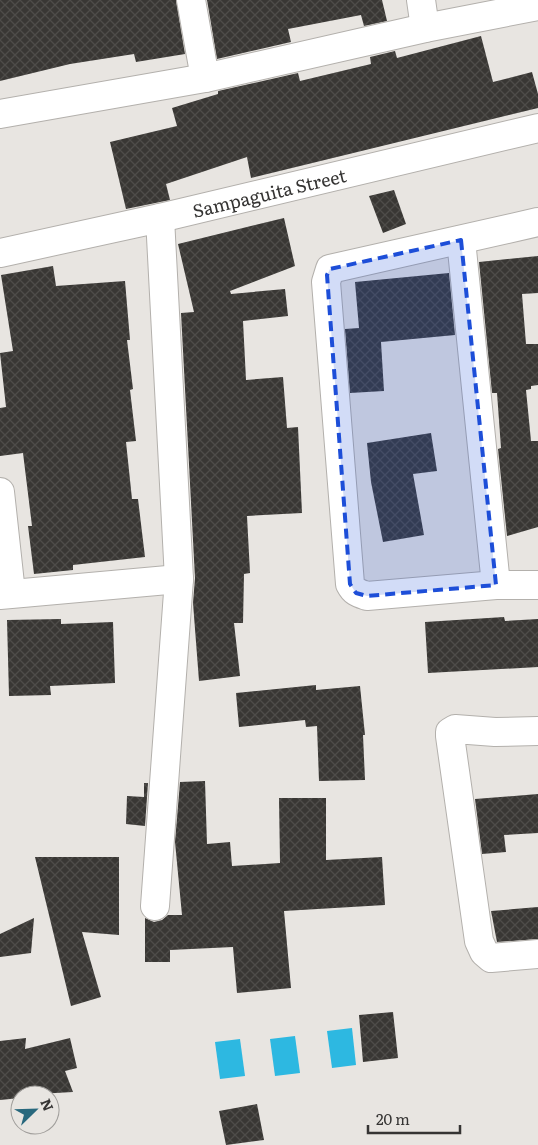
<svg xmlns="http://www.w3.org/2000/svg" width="538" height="1145" font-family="Literata,serif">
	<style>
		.water { fill: #2db8e1 }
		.building { fill: url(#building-cross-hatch) }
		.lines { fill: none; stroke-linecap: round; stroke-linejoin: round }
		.minor-casing { stroke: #b3b0ac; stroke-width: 30 }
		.tertiary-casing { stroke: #b3b0ac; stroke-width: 30 }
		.minor { stroke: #fff; stroke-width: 28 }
		.tertiary { stroke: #fff; stroke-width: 28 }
		.marked { fill: #1d4ed8; fill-opacity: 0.2; stroke: #1d4ed8; stroke-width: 4; stroke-dasharray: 10 6; stroke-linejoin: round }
		.labels { text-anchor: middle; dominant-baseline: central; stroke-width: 5; stroke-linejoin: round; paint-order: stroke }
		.street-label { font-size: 18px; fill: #353433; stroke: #e8e5e1 }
	</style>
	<defs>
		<pattern id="building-cross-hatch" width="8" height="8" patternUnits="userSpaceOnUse" patternTransform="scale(1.25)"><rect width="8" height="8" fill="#393734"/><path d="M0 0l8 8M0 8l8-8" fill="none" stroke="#4e4c49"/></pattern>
	</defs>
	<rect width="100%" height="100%" fill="#e8e5e1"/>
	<!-- water -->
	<g class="water">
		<path d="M352,1028l4,37 -24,3 -5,-37z"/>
		<path d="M295,1036l5,37 -25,3 -5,-37z"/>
		<path d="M240,1039l5,37 -25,3 -5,-37z"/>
	</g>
	<!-- building -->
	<g class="building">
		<path d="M0,0h176l9,54 -49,8 -2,-8 -64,10 -70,17z"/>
		<path d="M207,0h175l5,21 -23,5 -3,-11 -73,14 3,13 -74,17z"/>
		<path d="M481,36l12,46 39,-10 6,22v14l-287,70 -4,-21 -81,27 4,16 -44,9 -16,-67 67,-16 -5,-18 46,-14v-3l80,-18 2,8 71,-17 -1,-7 25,-6 2,7z"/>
		<path d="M394,190l12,34 -23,9 -14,-37z"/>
		<path d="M284,218l11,48 -65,25 1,3 54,-5 3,27 -45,5 3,59 37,-3 4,51 11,-1 4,86 -55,3 3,57 -6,1 -1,49h-9l6,53 -41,5 -6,-78 2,-25 -14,-265 13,-1 -16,-68z"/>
		<path d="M538,256v37l-16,1 4,50h12v41l-7,1v3l-5,1 5,51h7v86l-31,9 -9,-87 3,-1 -4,-55h-5l-13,-131z"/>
		<path d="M53,266l3,20 69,-5 5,59h-3l6,49 -3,1 6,51 -10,1 6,57h6l7,58 -72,8v5l-39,4 -6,-48h4l-9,-73 -23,3v-48l6,-1 -6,-54 13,-2 -12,-76z"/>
		<path d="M449,273l6,62 -74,7 3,49 -34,2 -5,-64 14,-1 -4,-46z"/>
		<path d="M431,433l6,38 -24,3 11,61 -41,7 -12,-60 -4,-39z"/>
		<path d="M504,617l1,4 33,-2v48l-110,6 -3,-51z"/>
		<path d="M61,619v5l52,-2 2,61 -65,3 1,9 -42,1 -2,-76z"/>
		<path d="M316,685v5l44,-4 5,49h-2l2,45 -46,1 -2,-55 -11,1 -1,-7 -66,7 -3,-34z"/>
		<path d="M205,781l2,63 23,-2 2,24 48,-3 -1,-65h47v62l56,-3 3,48 -101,6 7,77 -54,5 -4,-46 -63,3v12h-25v-44l9,4 8,-2 6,-5h14l-7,-73 5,-60z"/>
		<path d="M144,783h4l-3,43 -19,-2 1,-28 17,1z"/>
		<path d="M538,794v39l-34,2 2,17 -24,2 -7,-55z"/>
		<path d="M35,857h84v78l-37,-3 19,65 -30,9z"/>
		<path d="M538,907v32l-41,3 -6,-31z"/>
		<path d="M34,918l-3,35 -31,4v-23z"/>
		<path d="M393,1012l5,46 -35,4 -4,-47z"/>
		<path d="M26,1038l-1,11 45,-11 7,30 -12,3 8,21 -53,3v3l-20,2v-59z"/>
		<path d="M257,1104l7,36 -38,5 -7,-34z"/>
	</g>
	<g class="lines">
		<!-- minor casing -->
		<g class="minor-casing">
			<g id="minor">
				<path d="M191,0l14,78"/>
				<path d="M421,0l4,28"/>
				<path d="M538,222l-208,47 -4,13 24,302c4,8 8,9 17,12l129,-11h42"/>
				<path d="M461,240l35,345"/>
				<path id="s1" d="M0,253l160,-35 378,-90"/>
				<path d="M0,492l11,101"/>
				<path d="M0,595l179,-16"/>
				<path d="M538,731l-43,1 -40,-3 -5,3v4l29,205 5,11 7,6 47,-4"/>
				<path d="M155,906l24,-327 -19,-361"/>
			</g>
		</g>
		<!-- tertiary casing -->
		<g class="tertiary-casing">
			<path id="tertiary" d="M0,114l205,-36 220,-50 113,-22"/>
		</g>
		<!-- minor -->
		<use href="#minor" class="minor"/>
		<!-- tertiary -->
		<use href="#tertiary" class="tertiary"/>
	</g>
	<!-- marked area -->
	<path class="marked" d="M461,240l35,345 -129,11 -11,-3 -6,-9 -23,-309 3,-6z"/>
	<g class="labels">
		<!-- street labels -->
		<g class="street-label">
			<text stroke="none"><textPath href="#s1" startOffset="276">Sampaguita Street</textPath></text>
		</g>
	</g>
	<!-- north arrow -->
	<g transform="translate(35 1110) rotate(67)"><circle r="24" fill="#e8e5e1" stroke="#a09e9b"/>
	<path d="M0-4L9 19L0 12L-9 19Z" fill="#28687d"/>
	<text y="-8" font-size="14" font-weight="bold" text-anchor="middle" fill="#353433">N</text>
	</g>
	<!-- scale -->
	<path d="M368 1125v8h92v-8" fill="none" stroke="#353433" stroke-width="2.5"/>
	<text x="376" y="1125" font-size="15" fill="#353433" stroke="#e8e5e1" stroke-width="4" paint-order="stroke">20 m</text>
</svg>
